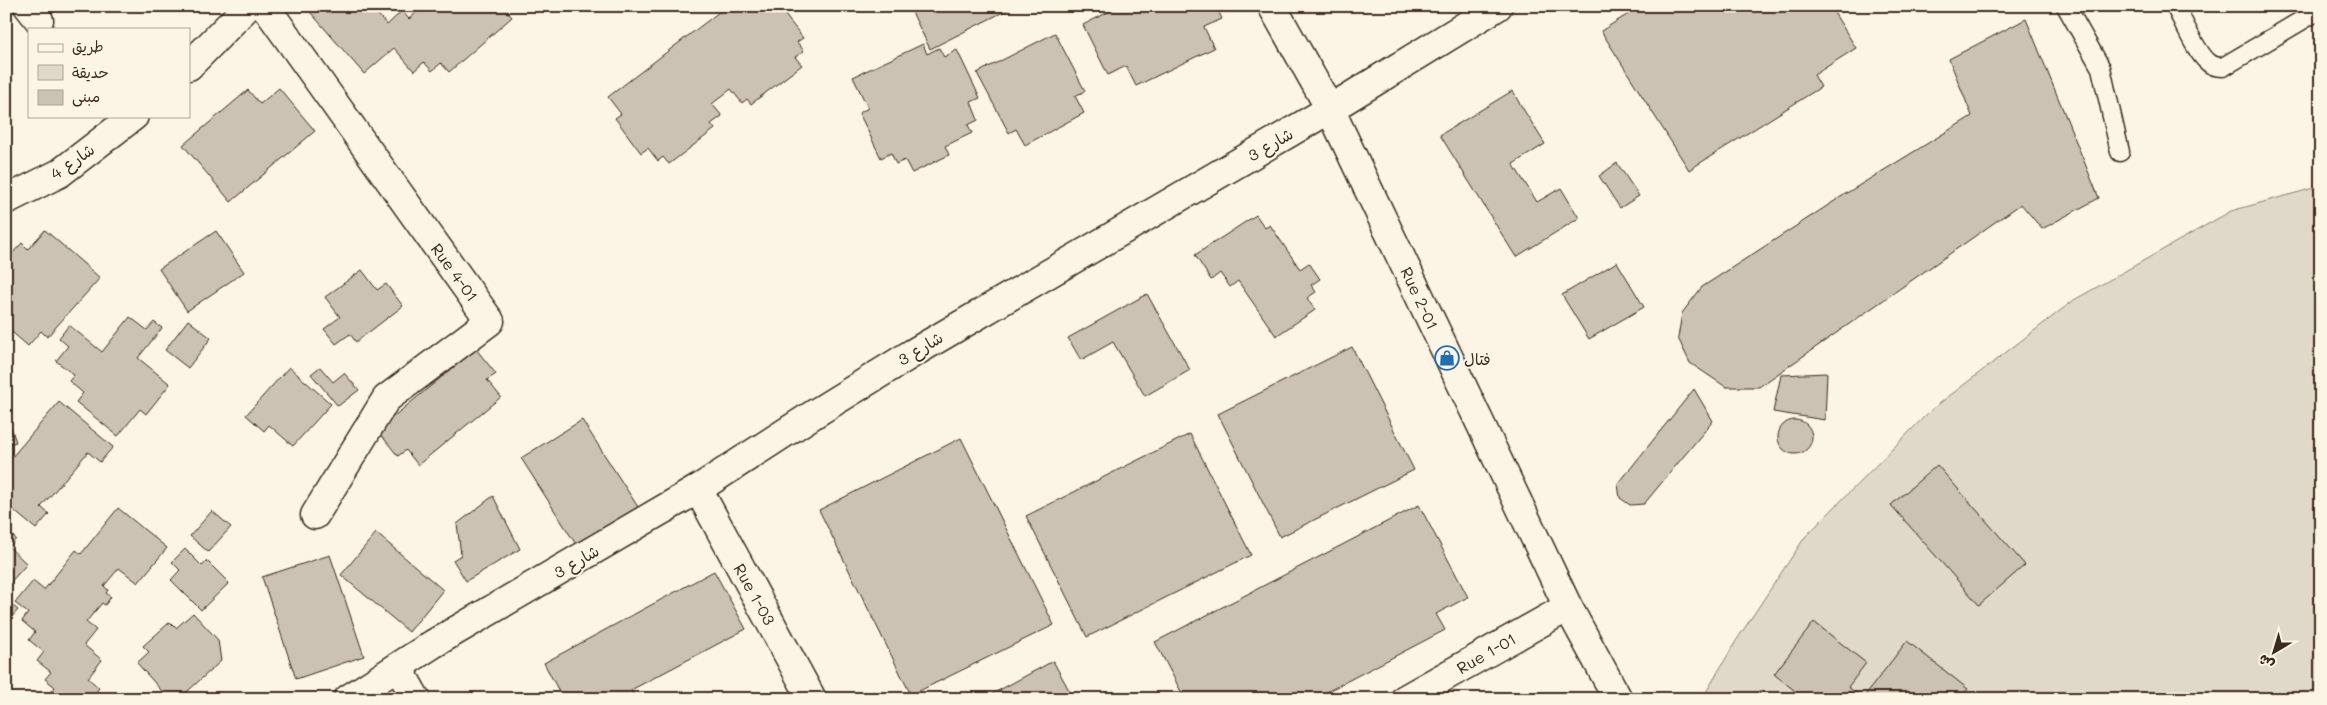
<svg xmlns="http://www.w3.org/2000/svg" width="2327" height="705" font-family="Mali,'Playpen Sans Arabic',sans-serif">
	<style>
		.green { fill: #e0d8c8; stroke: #8e8173 }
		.building { fill: #ccc2b3; stroke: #3b2a1e }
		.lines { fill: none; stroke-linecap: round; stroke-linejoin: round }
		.service-casing { stroke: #3b2a1e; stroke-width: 21 }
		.minor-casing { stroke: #3b2a1e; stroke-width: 31 }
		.service { stroke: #fcf5e5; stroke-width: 18 }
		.minor { stroke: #fcf5e5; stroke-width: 28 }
		.labels { text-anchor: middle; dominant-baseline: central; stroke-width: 4; stroke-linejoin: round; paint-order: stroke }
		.street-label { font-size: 16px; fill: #3b2a1e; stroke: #fcf5e5 }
		.poi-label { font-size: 16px; fill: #3b2a1e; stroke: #fcf5e5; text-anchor: start }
	</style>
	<rect width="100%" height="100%" fill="#fcf5e5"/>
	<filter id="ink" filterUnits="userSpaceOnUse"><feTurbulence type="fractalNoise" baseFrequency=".02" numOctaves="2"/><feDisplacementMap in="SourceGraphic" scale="10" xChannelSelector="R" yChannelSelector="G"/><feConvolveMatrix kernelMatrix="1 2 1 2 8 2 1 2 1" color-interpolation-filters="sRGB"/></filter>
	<g filter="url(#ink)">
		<!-- green -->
		<path class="green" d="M2321,186v513h-619l34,-58 69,-104 126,-127 143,-110 157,-89z"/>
		<!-- building -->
		<g class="building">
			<path d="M305,6h66l16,19 15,-14 7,8 15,-13h78l10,11 -63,55 -8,-9 -9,8 -8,-9 -10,9 -20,-23 -30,26z"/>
			<path d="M727,6h51l25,32 -6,4 7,9 -9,6 7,8 -51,39 -4,-5 -5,4 -11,-14 -19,15 10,12 -11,8 4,5 -46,35 -6,-7 -5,4 -10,-13 -7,5 -26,-35 6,-4 -13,-17z"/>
			<path d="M909,6h106l-85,43z"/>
			<path d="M1120,6h96l6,13 -18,8 10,21 -78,38 -10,-20 -18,9 -25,-50z"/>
			<path d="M1641,6h189l26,42 -42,27 7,12 -132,83 -88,-139z"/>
			<path d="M2026,19l73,179 -57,31 -21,-25 -262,183h-33l-36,-24 -12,-25 4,-25 20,-26 148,-96 122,-75 -23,-57z"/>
			<path d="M1055,33l30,58 -10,5 9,17 -59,32 -9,-16 -7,4 -32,-60z"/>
			<path d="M923,44l4,10 12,-6 5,9 13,-7 23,48 -9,4 7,18 -10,5 4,8 -27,13 4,9 -37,18 -7,-13 -9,4 -5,-11 -10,5 -22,-45 9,-5 -15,-31z"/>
			<path d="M279,88l36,43 -84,71 -48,-57 65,-55 12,14z"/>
			<path d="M1512,91l33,53 -32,20 24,38 24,-14 18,30 -63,39 -76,-122z"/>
			<path d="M1617,163l22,33 -19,12 -21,-32z"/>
			<path d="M1256,215l9,13 5,-3 30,44 9,-6 11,16 -9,6 5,7 -9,6 8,12 -39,26 -38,-55 -8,6 -10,-14 -9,7 -16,-25z"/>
			<path d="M45,230l55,48 -53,59 -6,-6 -13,15 -22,-19v-67l16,-17 6,6z"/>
			<path d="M216,231l28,41 -57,39 -28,-42z"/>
			<path d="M1617,262l27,45 -55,32 -27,-44z"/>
			<path d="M362,270l15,20 9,-6 17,22 -47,36 -6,-8 -14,10 -12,-15 16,-12 -15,-20z"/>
			<path d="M1147,294l43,76 -45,26 -32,-54 -32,18 -13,-22z"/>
			<path d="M130,317l17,13 7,-8 8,6 -24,30 32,26 -24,30 -6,-5 -22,27 -42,-34 7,-9 -14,-12 5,-6 -18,-14 12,-15 -9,-8 10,-13 33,27z"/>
			<path d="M188,320l23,18 -23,30 -23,-18z"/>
			<path d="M1352,347l62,123 -134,67 -62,-123z"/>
			<path d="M476,349l20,25 -9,6 14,17 -83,68 -12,-15 -8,6 -21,-26z"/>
			<path d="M289,367l42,37 -38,42 -24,-21 -5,6 -18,-16z"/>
			<path d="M320,367l13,15 11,-9 15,17 -21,16 -27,-32z"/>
			<path d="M1827,373l-2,47 -52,-8 8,-37z"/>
			<path d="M1694,389l19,32 -69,83 -14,1 -10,-7 -2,-14z"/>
			<path d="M59,402l54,45 -13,15 -12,-10 -47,55 8,7 -13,15 -30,-25v-40z"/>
			<path d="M6,412l10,30 -10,3z"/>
			<path d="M582,420l56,87 -61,39 -56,-88z"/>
			<circle cx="1795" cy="437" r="17"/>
			<path d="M1190,434l61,121 -164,82 -61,-121z"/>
			<path d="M961,438l93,187 -143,70 -92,-185z"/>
			<path d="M1937,465l88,100 -46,40 -88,-100z"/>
			<path d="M493,496l27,53 -54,32 -13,-21 8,-5 -4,-31z"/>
			<path d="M1419,505l49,92 -32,17 9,16 -132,69h-128l-30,-57z"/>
			<path d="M118,508l49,40 -29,35 -19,-15 -15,18 4,4 -2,3 5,4 -6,8 -3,-2 -16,19 10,8 -12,15 18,15 -14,18 11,10 -8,11h-38l-4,-4 6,-8 -10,-8 6,-7 -14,-11 7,-9 -15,-12 6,-8 -13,-11 6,-8 -13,-10 18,-22 11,9 32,-40 5,4z"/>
			<path d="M212,511l19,16 -23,25 -18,-16z"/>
			<path d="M6,530l10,9 -7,8 18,17 -21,23z"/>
			<path d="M376,533l67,57 -34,42 -68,-57z"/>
			<path d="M185,549l17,17 5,-5 22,22 -28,27 -30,-30 9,-10 -8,-8z"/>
			<path d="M330,555l34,101 -68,23 -34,-102z"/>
			<path d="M714,571l32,58 -115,61 5,9h-73l-19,-36z"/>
			<path d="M6,600l12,10 -12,13z"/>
			<path d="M193,613l25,27 3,21 -42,38h-10l-32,-36 12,-11 -6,-6 27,-24 6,6z"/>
			<path d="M1814,622l52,41 -18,24 15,11 44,-57 61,48 -8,10h-163l3,-4 -26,-21z"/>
			<path d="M1053,661l21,38h-91z"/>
		</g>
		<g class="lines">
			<!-- service casing -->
			<g class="service-casing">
				<g id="service">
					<path d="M2066,6l35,62 19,84"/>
					<path d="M2175,6c9,16 20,45 33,56 4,4 10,5 15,5l98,-58"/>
				</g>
			</g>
			<!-- minor casing -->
			<g class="minor-casing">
				<g id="minor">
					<path d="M28,6l11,14"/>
					<path d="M265,6l225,315 -104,78 -71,116"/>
					<path d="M1272,6l58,103 238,498 50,92"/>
					<path d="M189,66l59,-60"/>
					<path d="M6,200l54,-27 74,-57"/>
					<path d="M698,489l114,210"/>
					<path d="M398,667l18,32"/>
					<path d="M348,699l85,-55 265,-155 116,-75 99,-61 417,-244 168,-103"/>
					<path d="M1405,699l163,-92"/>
				</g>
			</g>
			<!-- service -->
			<use href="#service" class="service"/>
			<!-- minor -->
			<use href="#minor" class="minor"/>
		</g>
	</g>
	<!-- icons -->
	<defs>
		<g id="shop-ring" transform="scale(1.25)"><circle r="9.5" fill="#fcf5e5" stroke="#1f6fb2" stroke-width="1.5"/><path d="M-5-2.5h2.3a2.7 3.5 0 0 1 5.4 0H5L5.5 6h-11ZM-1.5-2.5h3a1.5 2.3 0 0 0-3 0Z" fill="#1f6fb2"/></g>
	</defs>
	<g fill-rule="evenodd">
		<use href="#shop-ring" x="1447" y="358"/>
	</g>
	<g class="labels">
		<!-- street labels -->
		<g class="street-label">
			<text transform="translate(1270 144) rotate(-30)">شارع 3</text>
			<text transform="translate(72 161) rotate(-35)">شارع 4</text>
			<text transform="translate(455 272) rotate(54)">Rue 4-01</text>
			<text transform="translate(1420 298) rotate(65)">Rue 2-01</text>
			<text transform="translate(920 348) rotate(-31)">شارع 3</text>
			<text transform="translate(576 561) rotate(-30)">شارع 3</text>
			<text transform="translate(755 594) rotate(61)">Rue 1-03</text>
			<text transform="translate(1486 653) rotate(-30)">Rue 1-01</text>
		</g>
		<!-- poi labels -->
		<g class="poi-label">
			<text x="1464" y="358">فتال</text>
		</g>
	</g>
	<!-- margin -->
	<rect width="2327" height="705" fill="none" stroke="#fcf5e5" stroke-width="25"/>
	<rect x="12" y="12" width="2302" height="680" fill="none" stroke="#3b2a1e" stroke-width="2" filter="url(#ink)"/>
	<!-- legend -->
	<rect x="28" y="28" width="162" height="90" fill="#fcf5e5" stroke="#afa495"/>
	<rect x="38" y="44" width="25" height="8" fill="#fcf5e5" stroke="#afa495"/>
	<text x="72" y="52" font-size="15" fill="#3b2a1e">طريق</text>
	<rect x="38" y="65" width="25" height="15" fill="#e0d8c8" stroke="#afa495"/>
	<text x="72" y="78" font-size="15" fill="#3b2a1e">حديقة</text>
	<rect x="38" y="90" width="25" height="15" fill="#ccc2b3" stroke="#afa495"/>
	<text x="72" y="102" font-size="15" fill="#3b2a1e">مبنى</text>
	<!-- north arrow -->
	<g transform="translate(2274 652) rotate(218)" stroke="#fcf5e5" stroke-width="4" paint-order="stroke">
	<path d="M0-4L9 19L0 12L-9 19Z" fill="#3b2a1e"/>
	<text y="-8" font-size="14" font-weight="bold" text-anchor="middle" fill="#3b2a1e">ش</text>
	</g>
</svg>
